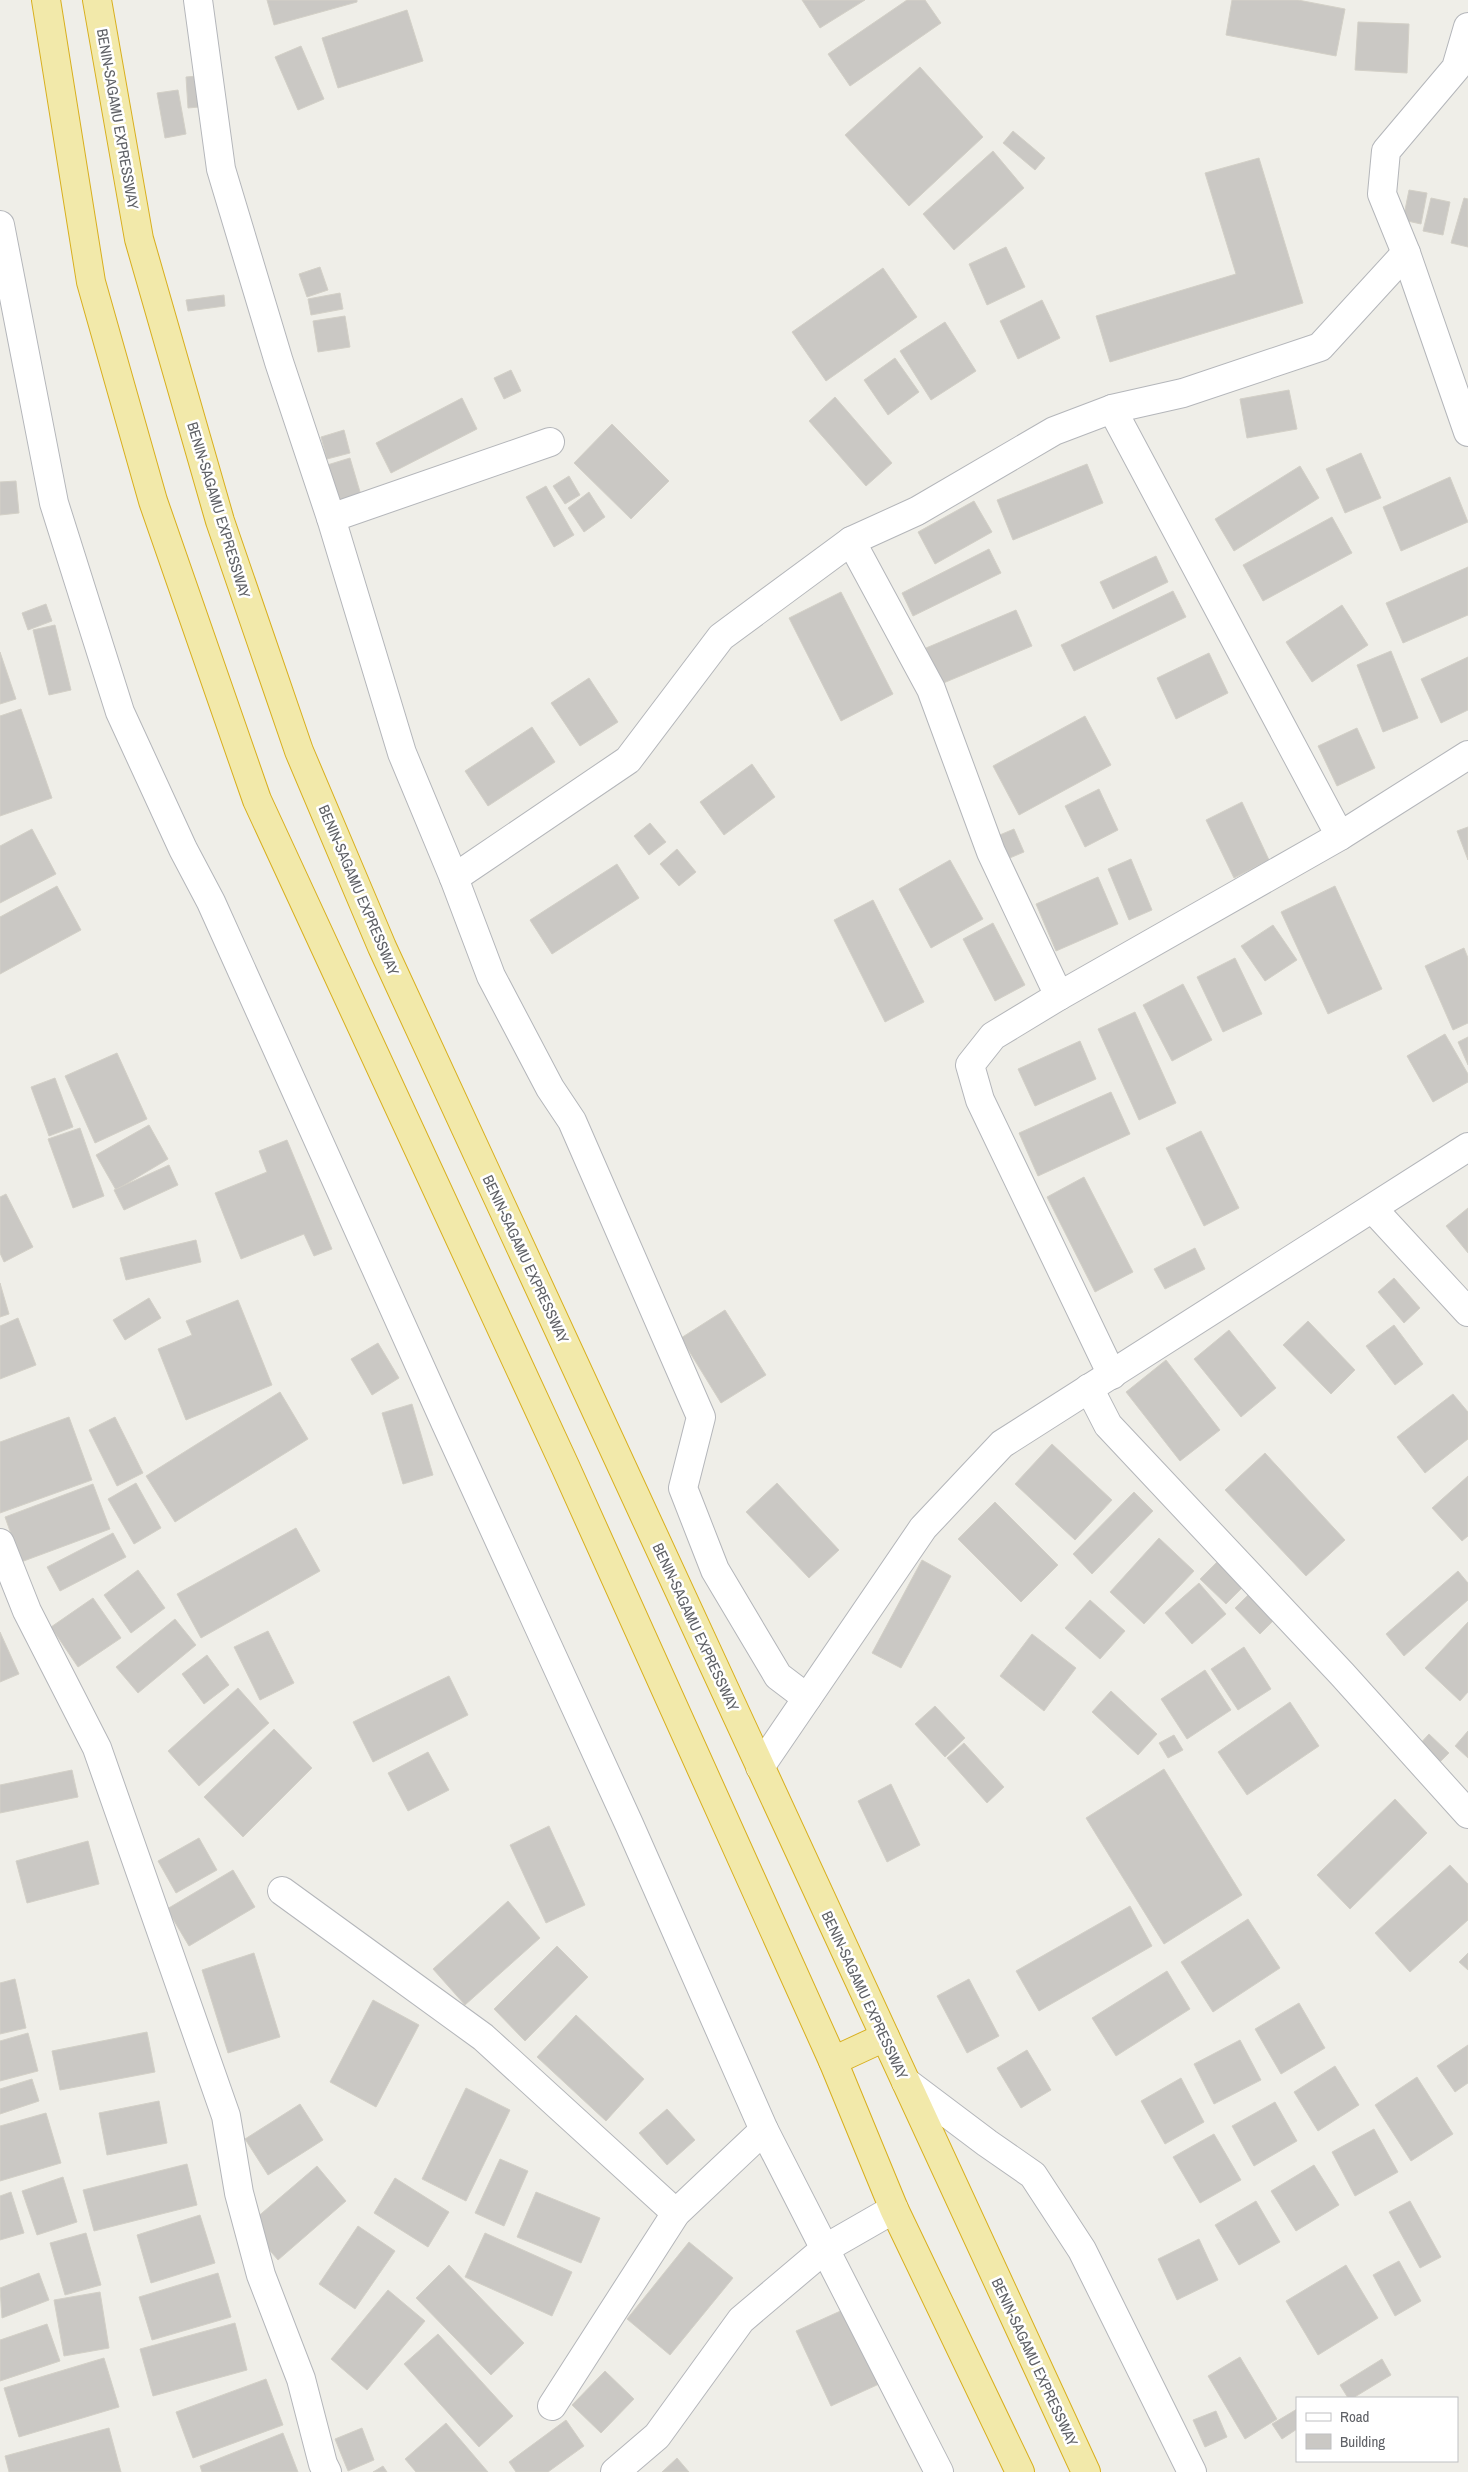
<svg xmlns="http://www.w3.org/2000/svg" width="1468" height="2472" font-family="'Archivo Narrow',sans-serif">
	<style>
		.building { fill: #cac8c4; stroke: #d3d0c7 }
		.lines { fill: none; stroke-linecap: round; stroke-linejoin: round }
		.minor-casing { stroke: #b4b6ba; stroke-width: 30 }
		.tertiary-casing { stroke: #b4b6ba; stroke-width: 30 }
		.trunk-casing { stroke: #d8af1e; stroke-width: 30 }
		.minor { stroke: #fff; stroke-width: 28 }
		.tertiary { stroke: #fff; stroke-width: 28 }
		.trunk { stroke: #f2e9aa; stroke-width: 28 }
		.labels { text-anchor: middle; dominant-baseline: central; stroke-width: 5; stroke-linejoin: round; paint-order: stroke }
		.street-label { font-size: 15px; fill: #5f6166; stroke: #fff }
	</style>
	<rect width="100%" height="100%" fill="#efeee8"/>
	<!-- building -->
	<g class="building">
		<path d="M267,0h90v2l-83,23z"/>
		<path d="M802,0h63l-45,28z"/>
		<path d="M907,0h18l16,23 -91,63 -22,-32z"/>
		<path d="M1232,0h66l47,9 -9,47 -110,-21z"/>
		<path d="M407,10l16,51 -85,27 -16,-50z"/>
		<path d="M1358,22l51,2 -2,49 -52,-3z"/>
		<path d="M301,46l23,53 -26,11 -23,-53z"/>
		<path d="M920,67l63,70 -74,69 -64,-71z"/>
		<path d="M197,76l2,31 -11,1 -2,-31z"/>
		<path d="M178,90l8,44 -21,4 -8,-45z"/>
		<path d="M1013,131l32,27 -10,12 -32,-27z"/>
		<path d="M993,151l31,37 -70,62 -31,-36z"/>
		<path d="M1259,158l44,145 -193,59 -14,-46 140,-42 -31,-101z"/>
		<path d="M1409,190l18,3 -6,31 -18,-4z"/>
		<path d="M1431,198l19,4 -7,33 -20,-4z"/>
		<path d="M1464,198l4,1v48l-17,-4z"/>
		<path d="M1006,247l19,40 -38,18 -18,-41z"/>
		<path d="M320,267l8,23 -21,7 -8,-23z"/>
		<path d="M883,268l34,49 -91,64 -34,-49z"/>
		<path d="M340,293l3,16 -32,6 -3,-16z"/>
		<path d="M224,295l1,11 -37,5 -2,-11z"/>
		<path d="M1042,300l18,38 -42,21 -18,-38z"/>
		<path d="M345,316l5,31 -32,5 -5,-31z"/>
		<path d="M945,322l31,49 -45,29 -31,-49z"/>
		<path d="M895,358l24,34 -31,23 -24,-35z"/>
		<path d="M511,370l10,21 -17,8 -10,-21z"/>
		<path d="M1289,390l8,39 -50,9 -7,-39z"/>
		<path d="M835,397l57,66 -26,23 -57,-65z"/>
		<path d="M462,398l15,31 -86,44 -15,-30z"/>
		<path d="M612,424l57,57 -38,38 -57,-56z"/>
		<path d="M344,430l6,23 -23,6 -6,-22z"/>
		<path d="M1361,453l20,45 -36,15 -19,-44z"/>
		<path d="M350,458l13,44 -27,7 -12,-43z"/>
		<path d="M1087,464l16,39 -90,37 -16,-40z"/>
		<path d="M1300,466l19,32 -85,53 -19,-32z"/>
		<path d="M569,476l11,19 -15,9 -12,-18z"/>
		<path d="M1450,477l18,45 -67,29 -18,-44z"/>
		<path d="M16,481l3,32 -19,2v-33z"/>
		<path d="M546,486l28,49 -20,12 -28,-50z"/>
		<path d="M589,492l16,25 -21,15 -16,-24z"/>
		<path d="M974,501l18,31 -57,32 -17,-32z"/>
		<path d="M1332,517l20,36 -89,48 -20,-36z"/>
		<path d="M989,549l12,24 -88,43 -11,-23z"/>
		<path d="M1156,556l12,26 -55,27 -13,-27z"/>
		<path d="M1468,567v48l-65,28 -17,-40z"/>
		<path d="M1173,591l13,26 -112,54 -13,-26z"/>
		<path d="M841,592l52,102 -52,27 -52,-103z"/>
		<path d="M46,604l6,17 -24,9 -6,-17z"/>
		<path d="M1342,605l26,40 -56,37 -26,-40z"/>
		<path d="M1016,610l16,36 -91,38 -15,-36z"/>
		<path d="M55,625l16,65 -22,5 -16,-65z"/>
		<path d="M1391,651l27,67 -35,14 -26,-67z"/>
		<path d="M0,652l16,47 -16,5z"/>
		<path d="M1209,653l19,40 -52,26 -19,-41z"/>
		<path d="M1468,657v53l-27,13 -20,-44z"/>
		<path d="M589,678l29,44 -38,24 -29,-43z"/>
		<path d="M21,709l31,89 -52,18v-100z"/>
		<path d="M1085,716l26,49 -92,50 -26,-49z"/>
		<path d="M532,727l23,35 -67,44 -23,-35z"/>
		<path d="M1357,728l18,40 -38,18 -19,-40z"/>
		<path d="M752,764l23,33 -51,38 -24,-33z"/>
		<path d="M1099,789l19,41 -33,17 -20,-41z"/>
		<path d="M1242,802l27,58 -35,18 -28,-58z"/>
		<path d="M650,823l16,19 -17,13 -15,-19z"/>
		<path d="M1468,827v33l-11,-29z"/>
		<path d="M32,829l24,45 -56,29v-57z"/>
		<path d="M1014,829l10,23 -19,8 -10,-23z"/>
		<path d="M677,849l19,23 -17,14 -19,-22z"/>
		<path d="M1131,859l21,51 -23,10 -21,-51z"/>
		<path d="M950,860l33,59 -52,29 -32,-59z"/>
		<path d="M617,864l22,34 -87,56 -22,-34z"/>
		<path d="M1098,877l20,47 -62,27 -20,-47z"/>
		<path d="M57,886l24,44 -81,44v-57z"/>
		<path d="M1335,886l47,103 -54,25 -47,-102z"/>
		<path d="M873,900l51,102 -39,20 -51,-102z"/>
		<path d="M993,923l32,62 -30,16 -32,-62z"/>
		<path d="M1273,925l24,35 -32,21 -24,-35z"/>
		<path d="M1464,948l4,10v65l-15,7 -28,-64z"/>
		<path d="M1235,958l27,56 -39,18 -26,-55z"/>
		<path d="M1183,984l29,56 -40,21 -29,-56z"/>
		<path d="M1135,1012l41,91 -37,17 -41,-91z"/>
		<path d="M1445,1034l23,40v8l-35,20 -26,-46z"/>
		<path d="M1468,1037v28l-10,-23z"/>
		<path d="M1080,1041l16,38 -61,27 -17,-37z"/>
		<path d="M117,1053l30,66 -52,24 -30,-67z"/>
		<path d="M55,1078l18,49 -24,9 -18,-49z"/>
		<path d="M1111,1092l19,42 -92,42 -19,-43z"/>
		<path d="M149,1125l19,34 -52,31 -20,-35z"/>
		<path d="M80,1128l24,68 -31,12 -25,-69z"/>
		<path d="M1201,1131l38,77 -35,18 -38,-78z"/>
		<path d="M287,1140l45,109 -18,7 -10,-22 -63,25 -26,-66 52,-21 -8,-21z"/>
		<path d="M169,1165l9,20 -54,25 -10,-20z"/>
		<path d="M1084,1177l49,95 -38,20 -48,-95z"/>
		<path d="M6,1194l27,53 -29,15 -4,-9v-56z"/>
		<path d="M1468,1208v45l-22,-27z"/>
		<path d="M196,1240l5,22 -75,18 -6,-22z"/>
		<path d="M1195,1248l10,21 -40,20 -11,-20z"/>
		<path d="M1394,1278l26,30 -16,15 -26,-31z"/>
		<path d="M0,1283l9,31 -9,3z"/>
		<path d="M149,1298l12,20 -36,22 -12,-20z"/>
		<path d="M238,1300l34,85 -86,35 -28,-71 34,-14 -6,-14z"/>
		<path d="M725,1310l41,65 -45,28 -40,-65z"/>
		<path d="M18,1318l18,47 -36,14v-53z"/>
		<path d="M1308,1321l47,49 -24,24 -48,-49z"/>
		<path d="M1394,1325l29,39 -28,21 -29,-39z"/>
		<path d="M1229,1330l47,58 -35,29 -47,-58z"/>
		<path d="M378,1343l21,35 -27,17 -21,-36z"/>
		<path d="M1166,1360l54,70 -40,31 -54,-69z"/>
		<path d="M280,1392l28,47 -133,83 -29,-46z"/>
		<path d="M1453,1394l15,18v27l-43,34 -28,-36z"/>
		<path d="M412,1404l21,71 -30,9 -21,-71z"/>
		<path d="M69,1417l23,63 -92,33v-71z"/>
		<path d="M115,1417l28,56 -26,13 -28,-56z"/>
		<path d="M1052,1444l60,56 -37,40 -60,-56z"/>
		<path d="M1265,1453l80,87 -39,36 -81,-86z"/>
		<path d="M1468,1476v60l-6,5 -30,-33z"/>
		<path d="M136,1483l25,45 -27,16 -26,-45z"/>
		<path d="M777,1483l62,67 -30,28 -63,-66z"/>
		<path d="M93,1484l17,45 -89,33 -16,-45z"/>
		<path d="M1134,1492l19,19 -61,63 -19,-20z"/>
		<path d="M995,1502l63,63 -37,37 -63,-63z"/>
		<path d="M296,1528l24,43 -119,67 -24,-44z"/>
		<path d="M113,1533l13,24 -66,34 -13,-24z"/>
		<path d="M1159,1538l35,33 -50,53 -34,-32z"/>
		<path d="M922,1560l29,16 -50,92 -29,-15z"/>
		<path d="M1218,1561l26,25 -18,18 -26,-25z"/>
		<path d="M138,1570l27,38 -34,25 -27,-38z"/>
		<path d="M1458,1571l10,12v17l-64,56 -18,-22z"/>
		<path d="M1199,1583l27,31 -34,30 -27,-31z"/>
		<path d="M1251,1592l25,26 -16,16 -25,-26z"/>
		<path d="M93,1598l28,40 -43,29 -27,-40z"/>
		<path d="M1090,1600l35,31 -25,28 -35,-31z"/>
		<path d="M175,1619l21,26 -58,48 -22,-26z"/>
		<path d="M1468,1622v70l-8,9 -35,-33z"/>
		<path d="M268,1631l26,52 -34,17 -26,-53z"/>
		<path d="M0,1632l19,42 -19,8z"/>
		<path d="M1032,1634l44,34 -32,43 -44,-35z"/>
		<path d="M1244,1647l27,42 -33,21 -27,-41z"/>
		<path d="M207,1655l22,30 -25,19 -22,-30z"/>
		<path d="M1205,1670l26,40 -44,29 -26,-40z"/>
		<path d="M449,1676l19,39 -95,47 -20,-40z"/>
		<path d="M238,1688l31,35 -70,63 -31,-35z"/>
		<path d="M1111,1691l46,43 -19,21 -46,-43z"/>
		<path d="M1290,1702l29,44 -72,49 -29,-43z"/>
		<path d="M935,1706l30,32 -20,19 -30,-33z"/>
		<path d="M274,1729l38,39 -69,69 -39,-40z"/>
		<path d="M1468,1731v27l-13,-12z"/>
		<path d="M1429,1734l20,19 -13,13 -19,-19z"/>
		<path d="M1174,1735l9,15 -15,8 -9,-15z"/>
		<path d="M964,1743l40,44 -17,16 -40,-45z"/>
		<path d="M428,1752l21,38 -41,21 -20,-38z"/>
		<path d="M1164,1769l78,126 -78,49 -78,-126z"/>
		<path d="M72,1770l6,27 -78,16v-28z"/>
		<path d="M891,1784l29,61 -33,17 -29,-61z"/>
		<path d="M1395,1799l32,34 -77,76 -33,-34z"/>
		<path d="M549,1826l36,79 -39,18 -36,-78z"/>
		<path d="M199,1838l18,32 -41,23 -18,-32z"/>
		<path d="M88,1841l11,43 -72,19 -11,-42z"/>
		<path d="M1450,1865l18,19v36l-58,52 -35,-39z"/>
		<path d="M233,1870l22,37 -66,39 -22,-37z"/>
		<path d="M508,1901l32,37 -75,67 -32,-36z"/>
		<path d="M1130,1906l22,40 -113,65 -23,-40z"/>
		<path d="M1248,1919l32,49 -67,44 -32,-50z"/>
		<path d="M557,1946l31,31 -63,64 -31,-32z"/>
		<path d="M254,1953l26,84 -52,16 -26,-83z"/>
		<path d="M1468,1953v17l-9,-8z"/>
		<path d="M1167,1971l23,38 -74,47 -24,-38z"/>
		<path d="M15,1979l11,49 -26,6v-51z"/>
		<path d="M969,1979l30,57 -32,17 -30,-57z"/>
		<path d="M373,2000l46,25 -43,82 -46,-25z"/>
		<path d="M1299,2003l26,45 -44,26 -26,-45z"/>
		<path d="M576,2015l68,64 -38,42 -69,-64z"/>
		<path d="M147,2032l8,40 -95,18 -8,-39z"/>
		<path d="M28,2033l10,38 -38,10v-40z"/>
		<path d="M1240,2040l21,40 -47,24 -20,-40z"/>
		<path d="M1468,2045v38l-13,9 -18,-26z"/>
		<path d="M1027,2050l24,40 -30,18 -24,-40z"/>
		<path d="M1335,2066l24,39 -41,26 -24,-39z"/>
		<path d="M1417,2077l36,57 -42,27 -36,-56z"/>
		<path d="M1181,2078l23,44 -39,22 -24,-43z"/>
		<path d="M32,2079l7,22 -39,13v-25z"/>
		<path d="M466,2088l44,22 -44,91 -44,-22z"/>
		<path d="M159,2101l8,42 -60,12 -8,-42z"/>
		<path d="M1275,2102l22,39 -43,25 -22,-40z"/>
		<path d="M300,2104l23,36 -55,35 -23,-36z"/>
		<path d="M667,2109l28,31 -28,25 -28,-32z"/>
		<path d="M46,2113l15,50 -61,18v-55z"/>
		<path d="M1374,2129l24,43 -43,24 -23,-44z"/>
		<path d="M1214,2134l27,46 -41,23 -27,-46z"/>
		<path d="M500,2159l28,12 -24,55 -29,-13z"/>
		<path d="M187,2164l10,41 -103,26 -11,-41z"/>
		<path d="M1314,2165l25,40 -43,26 -25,-40z"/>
		<path d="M317,2166l29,35 -68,59 -30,-35z"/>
		<path d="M63,2177l14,45 -40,13 -15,-44z"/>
		<path d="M395,2178l54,34 -21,35 -54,-34z"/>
		<path d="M11,2192l13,41 -24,7v-44z"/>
		<path d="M536,2192l64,26 -19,45 -64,-26z"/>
		<path d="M1256,2201l24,41 -41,23 -24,-40z"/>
		<path d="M1410,2201l31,56 -21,11 -31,-56z"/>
		<path d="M200,2215l15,48 -64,20 -14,-48z"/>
		<path d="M358,2226l37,25 -40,58 -36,-25z"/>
		<path d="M86,2233l15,52 -36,10 -15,-52z"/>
		<path d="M485,2233l87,39 -20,44 -87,-39z"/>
		<path d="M1199,2239l19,41 -41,20 -19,-41z"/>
		<path d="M689,2242l44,36 -63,77 -43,-36z"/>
		<path d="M1399,2261l22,40 -26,15 -22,-41z"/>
		<path d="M449,2265l75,78 -33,32 -75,-77z"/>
		<path d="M1346,2265l32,53 -60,37 -32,-54z"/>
		<path d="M39,2273l10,27 -47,18 -2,-30z"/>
		<path d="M218,2273l13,44 -79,23 -13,-43z"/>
		<path d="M388,2290l37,31 -58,69 -36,-31z"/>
		<path d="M100,2292l9,56 -45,8 -10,-56z"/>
		<path d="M845,2309l34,75 -48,22 -35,-75z"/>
		<path d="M235,2323l12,47 -94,26 -13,-47z"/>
		<path d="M47,2324l13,37 -60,20v-41z"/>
		<path d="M438,2334l75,82 -34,31 -75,-83z"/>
		<path d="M1240,2357l37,62 -32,20 -37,-63z"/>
		<path d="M104,2358l15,49 -100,30 -15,-49z"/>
		<path d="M1382,2359l9,16 -38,23h-5l-8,-13z"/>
		<path d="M605,2371l29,28 -33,34 -29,-28z"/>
		<path d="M266,2379l17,46 -90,33 -17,-46z"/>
		<path d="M1297,2409v20l-15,10 -10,-15z"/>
		<path d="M1216,2411l11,26 -22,10 -12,-27z"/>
		<path d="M566,2420l18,26 -36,26h-32l-7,-10z"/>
		<path d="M446,2423l42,49h-72l-11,-13z"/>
		<path d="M109,2428l12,44h-112l-4,-16z"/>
		<path d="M362,2428l12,32 -26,11 -13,-32z"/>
		<path d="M283,2433l15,39h-96l-2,-6z"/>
		<path d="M677,2458l12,14h-27z"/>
		<path d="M383,2466l4,6h-14z"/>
	</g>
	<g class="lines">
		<!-- minor casing -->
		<g class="minor-casing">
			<g id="minor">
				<path d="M198,0l23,169 58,193 52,156 71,235 52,125 37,98 59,112 22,33 129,296 -18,71 32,82 63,106 29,22"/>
				<path d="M1468,27l-12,41 -70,83 -4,43 24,59 62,179"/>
				<path d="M0,225l54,278 66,209 63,137 28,53 235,522 183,400 135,306 175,342"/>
				<path d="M1112,409l228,427"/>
				<path d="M331,518l219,-76"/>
				<path d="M851,541l80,148 60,163 68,144"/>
				<path d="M454,878l174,-118 93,-123 130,-96 66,-30 137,-80 58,-22 71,-16 137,-46 86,-94"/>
				<path d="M1373,1209l95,103"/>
				<path d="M1112,1375l-132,-275 -10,-35 23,-29 66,-40 281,-160 128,-81"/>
				<path d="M1089,1388l19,37 234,249 126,140"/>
				<path d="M0,1543l27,68 70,137 129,368 13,77 22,82 40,104 22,85 4,8"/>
				<path d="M282,1891l201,146 193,176"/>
				<path d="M906,2082l81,61 46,32 49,75 110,222"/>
				<path d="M552,2406l124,-193 88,-83"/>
				<path d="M615,2472l42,-36 84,-116 85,-72 68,-39"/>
			</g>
		</g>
		<!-- tertiary casing -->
		<g class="tertiary-casing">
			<path id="tertiary" d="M760,1767l163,-239 79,-84 466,-297"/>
		</g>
		<!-- trunk casing -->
		<g class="trunk-casing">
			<g id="trunk">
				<path d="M46,0l45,282 62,219 104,299 308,666 268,595 61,148 126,263"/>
				<path d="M97,0l42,239 81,282 79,230 83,196 704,1525"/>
				<path d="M833,2061l52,-24"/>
			</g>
		</g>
		<!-- minor -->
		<use href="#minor" class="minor"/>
		<!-- tertiary -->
		<use href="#tertiary" class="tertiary"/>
		<!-- trunk -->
		<use href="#trunk" class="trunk"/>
	</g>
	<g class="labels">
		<!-- street labels -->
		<g class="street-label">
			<text transform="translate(118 119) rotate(80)">BENIN-SAGAMU EXPRESSWAY</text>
			<text transform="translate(219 510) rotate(73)">BENIN-SAGAMU EXPRESSWAY</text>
			<text transform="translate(359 890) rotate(67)">BENIN-SAGAMU EXPRESSWAY</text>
			<text transform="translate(526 1259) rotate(65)">BENIN-SAGAMU EXPRESSWAY</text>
			<text transform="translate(696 1627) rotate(65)">BENIN-SAGAMU EXPRESSWAY</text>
			<text transform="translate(865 1995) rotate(65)">BENIN-SAGAMU EXPRESSWAY</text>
			<text transform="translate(1035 2362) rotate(65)">BENIN-SAGAMU EXPRESSWAY</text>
		</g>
	</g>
	<!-- legend -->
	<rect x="1296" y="2397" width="162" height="65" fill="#ffffff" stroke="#bfc0c2"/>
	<rect x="1306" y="2413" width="25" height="8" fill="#ffffff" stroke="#bfc0c2"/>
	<text x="1340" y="2422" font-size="15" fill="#5f6166">Road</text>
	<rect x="1306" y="2434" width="25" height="15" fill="#cac8c4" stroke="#bfc0c2"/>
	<text x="1340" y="2447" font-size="15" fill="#5f6166">Building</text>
</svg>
